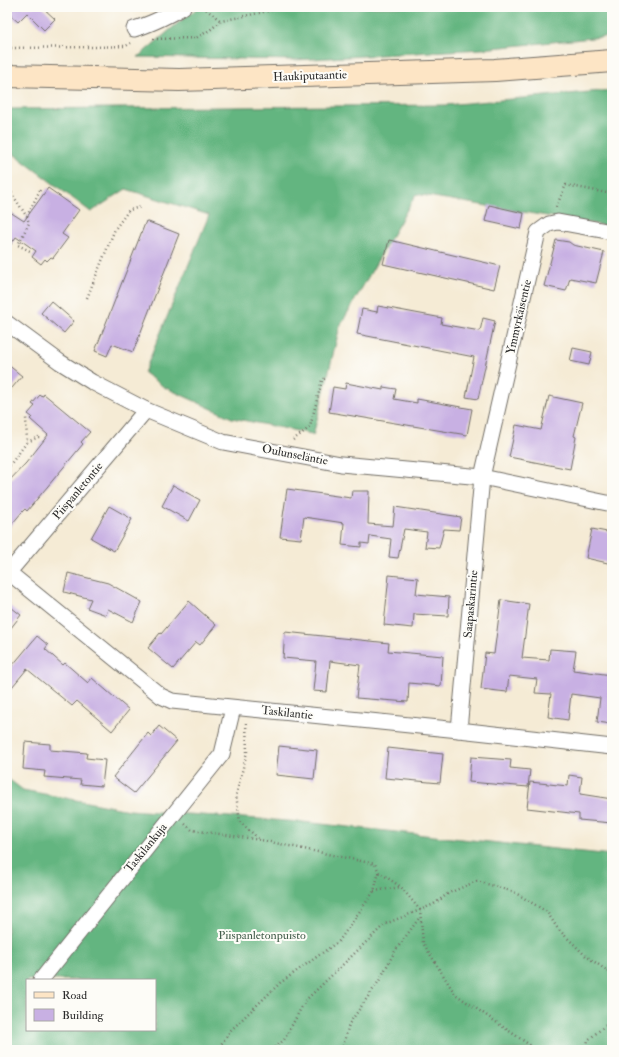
<svg xmlns="http://www.w3.org/2000/svg" width="619" height="1057" font-family="'IM FELL Double Pica',serif">
	<style>
		.forest { fill: #64b580; stroke: #487056; fill-rule: evenodd }
		.building { fill: #c8b0e3 }
		.lines { fill: none; stroke-linecap: round; stroke-linejoin: round }
		.street-casing { stroke: #726e66; stroke-width: 17 }
		.secondary-casing { stroke: #726e66; stroke-width: 24 }
		.path { stroke: #726e66; stroke-width: 2.5; stroke-dasharray: 1 3; stroke-linecap: butt }
		.street { stroke: #fff; stroke-width: 15 }
		.secondary { stroke: #fde5c5; stroke-width: 22 }
		.labels { text-anchor: middle; dominant-baseline: central; stroke-width: 4; stroke-linejoin: round; paint-order: stroke }
		.street-label { font-size: 12px; fill: #2b2b2b; stroke: #fdfcf7 }
		.park-label { font-size: 12px; fill: #435d4b; stroke: #fdfcf7 }
	</style>
	<rect width="100%" height="100%" fill="#fdfcf7"/>
	<filter id="ink" filterUnits="userSpaceOnUse"><feTurbulence type="fractalNoise" baseFrequency=".025" numOctaves="2"/><feDisplacementMap in="SourceGraphic" scale="8" xChannelSelector="R" yChannelSelector="G"/><feConvolveMatrix kernelMatrix="1 2 1 2 8 2 1 2 1" color-interpolation-filters="sRGB"/></filter>
	<filter id="wash" filterUnits="userSpaceOnUse"><feTurbulence type="fractalNoise" baseFrequency=".012" numOctaves="4" result="noise"/><feDisplacementMap in="SourceGraphic" scale="16" xChannelSelector="R" yChannelSelector="G"/><feGaussianBlur stdDeviation="0.9" result="paint"/><feColorMatrix in="noise" values="0 0 0 0 0 0 0 0 0 0 0 0 0 0 0 0 0 1.4 0 .05"/><feComposite in="paint" operator="in"/></filter>
	<g filter="url(#wash)">
		<rect width="100%" height="100%" fill="#f5ebd5"/>
		<!-- forest -->
		<g class="forest">
			<path d="M199,7h413v29l-130,13 -187,11 -157,-3 40,-34z"/>
			<path d="M612,90v137l-196,-33 -76,132 -27,110 -1,-2 -80,-16 -68,-31 -20,-14 65,-158 -83,-26 -35,23 -84,-63v-40l438,-4z"/>
			<path d="M7,778l16,12 106,20 173,12 310,33v195h-605zM27,980h128v50h-128z"/>
		</g>
		<g id="blocks">
			<!-- building -->
			<g class="building">
				<path d="M7,7h35l13,12 -11,11 -17,-17 -9,9 -11,-10z"/>
				<path d="M48,188l31,22 -17,24 6,4 -15,20 -2,-1 -4,4 -2,-2 -4,5 -9,-7 4,-6 -20,-14 -9,13v-40l17,11z"/>
				<path d="M489,205l35,8 -3,16 -36,-8z"/>
				<path d="M146,221l33,13 -46,118 -21,-8 -5,12 -12,-5z"/>
				<path d="M389,240l111,26 -6,23 -111,-25z"/>
				<path d="M556,240l13,2 4,3 31,7 -8,31 -26,-5 -4,13 -22,-5z"/>
				<path d="M51,301l23,20 -10,12 -23,-20z"/>
				<path d="M378,306l64,12 -1,6 39,7 3,-13 12,3 -17,78 -12,-2 8,-40 -117,-23 5,-25 15,3z"/>
				<path d="M573,348l19,4 -3,13 -19,-4z"/>
				<path d="M7,364l15,12 -15,18z"/>
				<path d="M346,383l37,7v-3l13,2 -2,10 23,4v-4l55,10 -5,26 -138,-23 4,-25 12,2z"/>
				<path d="M44,394l46,38 -9,10 2,2 -20,24 -36,43 -2,-2 -3,3 -15,18v-47l19,-20 22,-28 -18,-16 2,-2 -4,-3 7,-8 -3,-2 8,-9 3,1z"/>
				<path d="M549,396l33,7 -8,33 2,1 -6,32 -61,-12 7,-32 25,5z"/>
				<path d="M173,485l27,15 -11,21 -27,-15z"/>
				<path d="M287,489l64,9 1,-7h17l-1,33 25,2 2,-19 66,10 -2,13 -15,-1 -5,19 -14,-1 2,-15 -23,-3 -6,29 -9,-1 2,-18 -21,-3 -1,8 -8,-1v4l-19,-2 2,-22 -40,-6 -3,22 -21,-2z"/>
				<path d="M109,506l23,13 -18,32 -23,-13z"/>
				<path d="M592,529l20,4v31l-26,-6z"/>
				<path d="M68,573l40,10 34,19 -9,20 -25,-13 -2,6 -19,-7 4,-9 -27,-7z"/>
				<path d="M389,575l29,3 -2,16 33,3 -1,19 -34,-2 -1,14 -29,-3z"/>
				<path d="M501,600l28,4 -7,54 27,2 1,-11 26,2 -3,19 39,5v49l-15,-2 3,-24 -29,-4 -3,26 -20,-3 3,-23 -16,-1 2,-14 -28,-3 -2,16 -26,-3 4,-36 9,1z"/>
				<path d="M189,601l27,24 -16,20 -4,-3 -23,27 -25,-21 12,-15 1,1z"/>
				<path d="M7,604l14,11 -14,18z"/>
				<path d="M285,632l104,11 -1,8 55,5 -2,30 -32,-3 -1,19 -52,-4 4,-33 -30,-4 -3,31 -14,-1 3,-30 -33,-3z"/>
				<path d="M37,636l11,9 -3,4 18,16 2,-2 23,20 4,-5 37,32 -17,21 -35,-30 -5,5 -45,-37 -20,24v-21z"/>
				<path d="M159,726l18,15 -43,52 -21,-16 35,-44 3,3z"/>
				<path d="M25,742l25,2v6l37,3 -1,5 19,2 -3,26 -22,-2 1,-4 -37,-3 1,-6 -22,-2z"/>
				<path d="M279,746l38,4 -3,29 -38,-4z"/>
				<path d="M388,748l55,6 -3,29 -55,-5z"/>
				<path d="M471,757l40,3 -1,8 20,2 -2,17 -59,-5z"/>
				<path d="M569,775l13,2 -2,17 32,5v24l-33,-3v-6l-52,-6 3,-26 38,4z"/>
			</g>
		</g>
	</g>
	<g filter="url(#ink)">
		<use href="#blocks" fill-opacity="0" stroke="#726e66" stroke-width="1"/>
		<g class="lines">
			<!-- street casing -->
			<g class="street-casing">
				<g id="street">
					<path d="M134,29c18,-5 33,-13 49,-22"/>
					<path d="M7,323l53,39 32,20 54,28 77,32 118,22 141,13 130,27"/>
					<path d="M7,571l154,125 11,5 287,29 153,17"/>
					<path d="M9,572l137,-162"/>
					<path d="M459,730l23,-253 56,-245 11,-8 9,-2 54,10"/>
					<path d="M41,980l181,-226 11,-46"/>
				</g>
			</g>
			<!-- secondary casing -->
			<g class="secondary-casing">
				<path id="secondary" d="M7,76l172,4 316,-10 117,-9"/>
			</g>
			<!-- path -->
			<g class="path">
				<path d="M203,7l18,14"/>
				<path d="M153,39l43,-1 14,-8 11,-9 66,-14"/>
				<path d="M7,48l88,-1 31,-1 5,-3"/>
				<path d="M7,186l20,31 2,6 -11,22 14,7"/>
				<path d="M556,207l10,-22 46,9"/>
				<path d="M27,216l13,-26"/>
				<path d="M87,298l28,-69 14,-19 12,-3"/>
				<path d="M293,440l17,-13 12,-47 4,-2"/>
				<path d="M27,442l14,-6"/>
				<path d="M7,469l20,-27 -1,-25"/>
				<path d="M246,723l1,29 -11,43 4,27 20,18"/>
				<path d="M185,824l7,6 69,10 114,24 4,8 22,15 19,23 3,33 32,51 82,56"/>
				<path d="M374,891l27,-4"/>
				<path d="M217,1050l14,-20 49,-47 59,-42 35,-50 5,-19"/>
				<path d="M272,1050l12,-10 21,-39 80,-77 35,-14 14,-6 15,-11 28,-12 37,11 33,20 11,17 28,27 26,18"/>
				<path d="M342,1050l7,-26 30,-43 16,-30 25,-34"/>
				<path d="M586,1050l2,-10 24,-20"/>
			</g>
			<!-- street -->
			<use href="#street" class="street"/>
			<!-- secondary -->
			<use href="#secondary" class="secondary"/>
		</g>
	</g>
	<g class="labels">
		<!-- street labels -->
		<g class="street-label">
			<text transform="translate(310 76) rotate(-2)">Haukiputaantie</text>
			<text transform="translate(519 317) rotate(-77)">Ymmyrkäisentie</text>
			<text transform="translate(295 455) rotate(11)">Oulunseläntie</text>
			<text transform="translate(78 491) rotate(-50)">Piispanletontie</text>
			<text transform="translate(471 604) rotate(-85)">Saapaskarintie</text>
			<text transform="translate(287 713) rotate(6)">Taskilantie</text>
			<text transform="translate(146 848) rotate(-51)">Taskilankuja</text>
		</g>
		<!-- park labels -->
		<g class="park-label">
			<text x="262" y="935">Piispanletonpuisto</text>
		</g>
	</g>
	<!-- margin -->
	<rect width="619" height="1057" fill="none" stroke="#fdfcf7" stroke-width="24"/>
	<!-- legend -->
	<rect x="26" y="979" width="130" height="52" fill="#fdfcf7" stroke="#a9a8a5"/>
	<rect x="34" y="992" width="20" height="6" fill="#fde5c5" stroke="#a9a8a5"/>
	<text x="62" y="999" font-size="12" fill="#2b2b2b">Road</text>
	<rect x="34" y="1009" width="20" height="12" fill="#c8b0e3" stroke="#a9a8a5"/>
	<text x="62" y="1019" font-size="12" fill="#2b2b2b">Building</text>
</svg>
